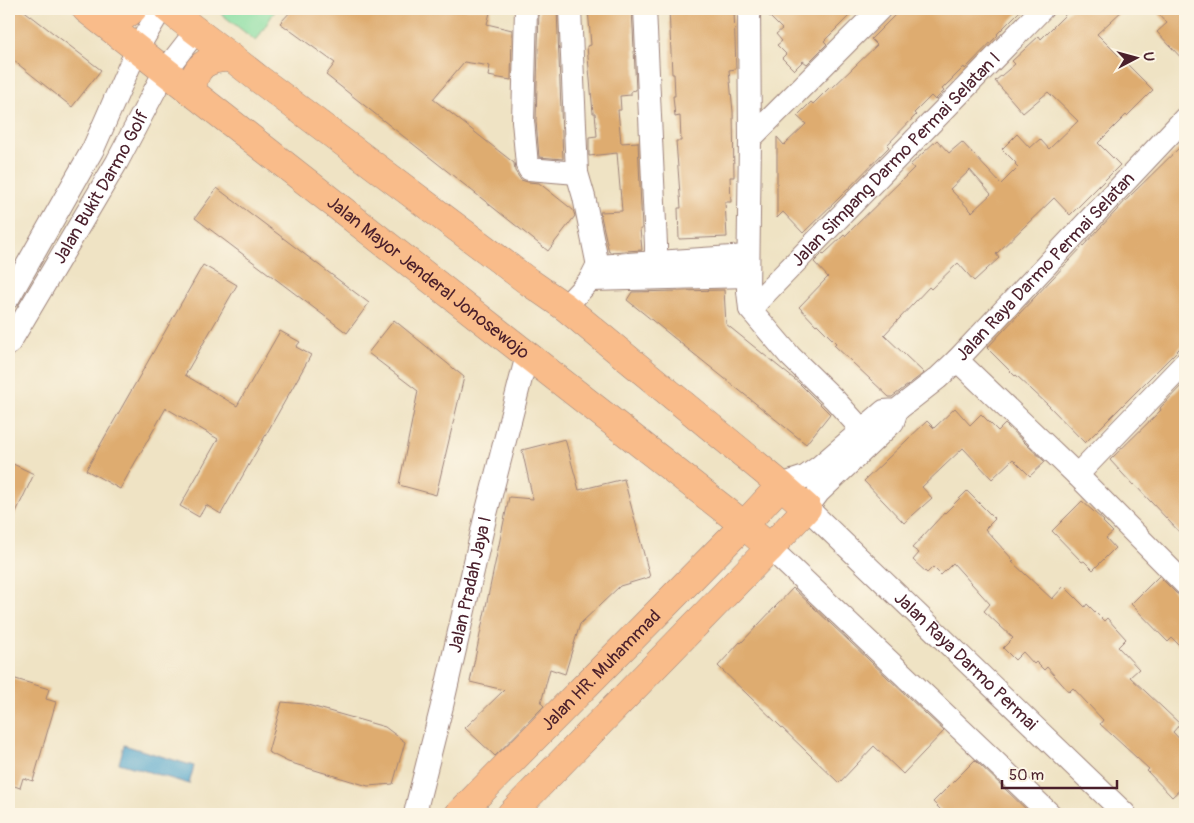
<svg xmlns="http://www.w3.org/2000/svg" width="1194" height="823" font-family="Pangolin,sans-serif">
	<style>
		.green { fill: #87dea2; stroke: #687e66 }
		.water { fill: #50a4cc; stroke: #4d627c }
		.building { fill: #deac6f; fill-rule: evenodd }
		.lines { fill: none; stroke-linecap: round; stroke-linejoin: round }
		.minor-casing { stroke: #9c8178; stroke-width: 24 }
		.major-casing { stroke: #9c8178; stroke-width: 29 }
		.minor { stroke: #fff; stroke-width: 22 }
		.major { stroke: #f9bc8a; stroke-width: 28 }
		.labels { text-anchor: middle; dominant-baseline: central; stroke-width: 4.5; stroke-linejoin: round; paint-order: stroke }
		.street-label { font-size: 18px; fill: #4a1f2b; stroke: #fcf5e5 }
	</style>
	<rect width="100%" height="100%" fill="#fcf5e5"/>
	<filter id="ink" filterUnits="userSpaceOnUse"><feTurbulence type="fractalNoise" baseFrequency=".02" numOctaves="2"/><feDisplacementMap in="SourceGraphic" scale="10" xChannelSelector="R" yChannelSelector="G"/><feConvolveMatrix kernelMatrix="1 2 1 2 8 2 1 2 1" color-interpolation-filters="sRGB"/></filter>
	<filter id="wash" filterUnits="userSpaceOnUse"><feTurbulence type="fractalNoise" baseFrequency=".0096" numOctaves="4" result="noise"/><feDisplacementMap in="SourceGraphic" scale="20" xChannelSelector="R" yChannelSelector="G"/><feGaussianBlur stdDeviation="1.12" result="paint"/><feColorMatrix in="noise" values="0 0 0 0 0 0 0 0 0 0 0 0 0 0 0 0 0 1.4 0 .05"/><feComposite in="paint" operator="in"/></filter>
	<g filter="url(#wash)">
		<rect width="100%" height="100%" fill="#efe3c4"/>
		<!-- green -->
		<path class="green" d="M215,9h61l-20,32z"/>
		<!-- water -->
		<path class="water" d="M124,745l70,21 -5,18 -70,-21z"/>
		<g id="blocks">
			<!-- building -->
			<g class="building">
				<path d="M9,9h13l79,61 -29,37 -63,-50z"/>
				<path d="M293,9h198l-4,15 25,6 -1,50 -23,-4 2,-10 -26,-4 -31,37 81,64 1,8 6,9 7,2 11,1 34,27 2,6 -27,35 -222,-176 9,-12 -55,-40z"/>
				<path d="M557,9v1l6,149 -24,-2 -3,-36 3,-111z"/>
				<path d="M588,9h44l4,81 -5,1v4l-11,1 1,14h-3l3,33 17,-1 4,87h-2l2,21 -33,2 -9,-40 22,-1 -5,-58 -28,3v-19l8,-1 -2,-23h-2l-6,-67 4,-1z"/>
				<path d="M669,9h65l2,60 -7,1 4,42 1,65h-4l1,25h-6l2,35 -48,2 -1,-31h3l-5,-67h5l-1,-25 -5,1 -2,-21h2l-1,-22h-2z"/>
				<path d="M774,9h82l-32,32 3,3 -20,20 -4,-3 -9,9 -12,-12 4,-4 -9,-9 5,-4 -6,-7 6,-5 -14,-14z"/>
				<path d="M901,9h121l-25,25 1,1 -33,34 -1,-2 -22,22 2,2 -9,9 -4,-4 -17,17 2,2 -29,30 2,2 -50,51 -36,35 -20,-21 -6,6v-81l7,8 22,-21 -9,-8 14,-14 2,2 17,-17 2,1 45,-43 -6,-6z"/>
				<path d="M1071,9h53l-27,25 56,56 -26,26 -1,-1 -28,28 22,22 -50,50 -16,-17 -58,56 3,4 -25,23 -16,-18 -27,26 -2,-2 -45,48 40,38 -32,24h-3l-55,-52 2,-2 -19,-19 -1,1 -17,-18 29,-30 -14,-15 9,-9 1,1 20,-19 1,1 69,-68 -4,-3 27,-25 12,13 13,-11 39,42 17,-17 -3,-3 1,-1 -14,-14 15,-15 13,14 10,-9 9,10 29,-28 -30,-29 -25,21 -28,-32 20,-17 -3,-3 27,-25 2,3zM970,170l21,24 -19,18 -22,-23z"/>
				<path d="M1154,9h31v53l-28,-30 10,-9z"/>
				<path d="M1185,142v201l-100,100 -37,-38 -32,-30 -1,1 -28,-28 144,-153z"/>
				<path d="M217,188l152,115 -22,30 -152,-115z"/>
				<path d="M203,265l34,20 -52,90 52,31 43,-75 20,11 -4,5 15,8 -90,159 -15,-9 -7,12 -19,-11 38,-67 -52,-31 -46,81 -34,-19z"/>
				<path d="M724,290l2,34 73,59 31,31 -24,30 -179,-144 5,-8z"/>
				<path d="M394,320l70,57 -28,118 -37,-10 19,-94 -50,-38z"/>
				<path d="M1185,382v156l-51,-54 -1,1 -23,-25 51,-50 -1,-2z"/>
				<path d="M955,408l15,17 11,-11 17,17 7,-7 40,38 -15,14 -17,-17 -21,20 -29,-31 -41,39 10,11 -28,25 -40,-42 63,-60 7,7z"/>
				<path d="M565,439l14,51 45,-11 26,98 -30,9 -40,38 -15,50 -15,-5 -9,34 3,3 -49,50 -30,-28 39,-38 -34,-8 39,-185 24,2 -11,-49z"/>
				<path d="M9,462l25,12 -25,53z"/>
				<path d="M967,491l28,28 -10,10 29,32 -2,1 40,37 12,-13 21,21 2,-3 17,17 3,-3 19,21 -8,8 21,22 -9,8 50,47 -7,8 12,13v40l-13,12 -25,-26 2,-2 -49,-45 3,-4 -30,-32 -4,4 -22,-25 -3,3 -8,-8 -2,2 -11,-12 -8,8 -12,-12 10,-10 -29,-27 6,-7 -37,-41 -12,12 -8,-8 -6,6 -14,-13 6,-7 -7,-5 33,-36v1z"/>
				<path d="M1082,501l22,20 -1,1 10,10 -7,6 9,10 -22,22 -9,-9 -2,1 -30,-31z"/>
				<path d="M1159,576l17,17 5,3 4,1v54l-13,-13 -4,4 -37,-38z"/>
				<path d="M793,588l151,143 -41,43 -29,-28 -35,37 -121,-117 22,-24 1,1z"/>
				<path d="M9,677l40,12 -3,10 10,3 -23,79 -10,-3 -3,10 -11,-4z"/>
				<path d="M282,702l22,2 81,23 20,15 -12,42 -25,2 -80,-24 -20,-10z"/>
				<path d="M975,760l56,54h-86l-12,-12z"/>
			</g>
		</g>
	</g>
	<g filter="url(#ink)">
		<use href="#blocks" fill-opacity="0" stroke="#9c8178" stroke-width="1"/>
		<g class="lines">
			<!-- minor casing -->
			<g class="minor-casing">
				<g id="minor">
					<path d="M526,9l-3,112 4,44 2,4 48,4"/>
					<path d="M570,9l7,164 7,24 14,69"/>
					<path d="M645,9l11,236v32"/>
					<path d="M749,9l1,130 -2,152 2,18 40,47 45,44 27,30"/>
					<path d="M750,139l130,-130"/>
					<path d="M598,266l149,-10"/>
					<path d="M590,280l158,-4"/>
					<path d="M9,297l84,-148 44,-100 24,-40"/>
					<path d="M565,307l25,-27 7,-14"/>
					<path id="s1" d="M750,309l292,-300"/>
					<path id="s2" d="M9,344l108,-182 48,-91 31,-40"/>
					<path d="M957,360l120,115 108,109"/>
					<path id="s3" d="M897,410l-4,12 -74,70 -12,16 318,306"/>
					<path d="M1077,475l108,-112"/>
					<path id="s4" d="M781,485l24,-8 14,-10 65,-56 13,-1 41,-32 19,-18 228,-242"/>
					<path d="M770,548l280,266"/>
					<path id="s5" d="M415,814l3,-13 24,-95 44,-192 41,-159"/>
				</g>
			</g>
			<!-- major casing -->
			<g class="major-casing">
				<g id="major">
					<path id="s6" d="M86,9l658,516 26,23"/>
					<path d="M168,9c30,24 61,46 91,70l270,203 36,25 216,178 26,23 -37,40 -259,266"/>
					<path d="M100,20c13,0 24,-1 33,-11"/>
					<path d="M192,93c1,-27 15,-36 40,-35"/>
					<path id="s7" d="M459,814l285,-289 37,-40"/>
				</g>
			</g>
			<!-- minor -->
			<use href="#minor" class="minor"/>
			<!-- major -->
			<use href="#major" class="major"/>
		</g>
	</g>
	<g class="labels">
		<!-- street labels -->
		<g class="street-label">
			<text stroke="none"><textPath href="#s1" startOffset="209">Jalan Simpang Darmo Permai Selatan I</textPath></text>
			<text stroke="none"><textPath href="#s2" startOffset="182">Jalan Bukit Darmo Golf</textPath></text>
			<text stroke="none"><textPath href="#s4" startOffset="348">Jalan Raya Darmo Permai Selatan</textPath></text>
			<text stroke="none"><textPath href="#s6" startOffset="435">Jalan Mayor Jenderal Jonosewojo</textPath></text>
			<text stroke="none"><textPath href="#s5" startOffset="236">Jalan Pradah Jaya I</textPath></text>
			<text stroke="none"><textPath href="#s3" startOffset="355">Jalan Raya Darmo Permai</textPath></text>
			<text stroke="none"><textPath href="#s7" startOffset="202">Jalan HR. Muhammad</textPath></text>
		</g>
	</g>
	<!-- margin -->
	<rect width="1194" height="823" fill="none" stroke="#fcf5e5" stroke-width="30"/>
	<!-- north arrow -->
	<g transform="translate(1136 58) rotate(84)" stroke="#fcf5e5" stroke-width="4" paint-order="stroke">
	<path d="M0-4L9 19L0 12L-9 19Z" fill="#4a1f2b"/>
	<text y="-8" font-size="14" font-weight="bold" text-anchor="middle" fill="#4a1f2b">U</text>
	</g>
	<!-- scale -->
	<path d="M1002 780v8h115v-8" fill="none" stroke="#4a1f2b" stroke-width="2.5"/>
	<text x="1009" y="780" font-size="15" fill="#4a1f2b" stroke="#fcf5e5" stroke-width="4" paint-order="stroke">50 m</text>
</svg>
